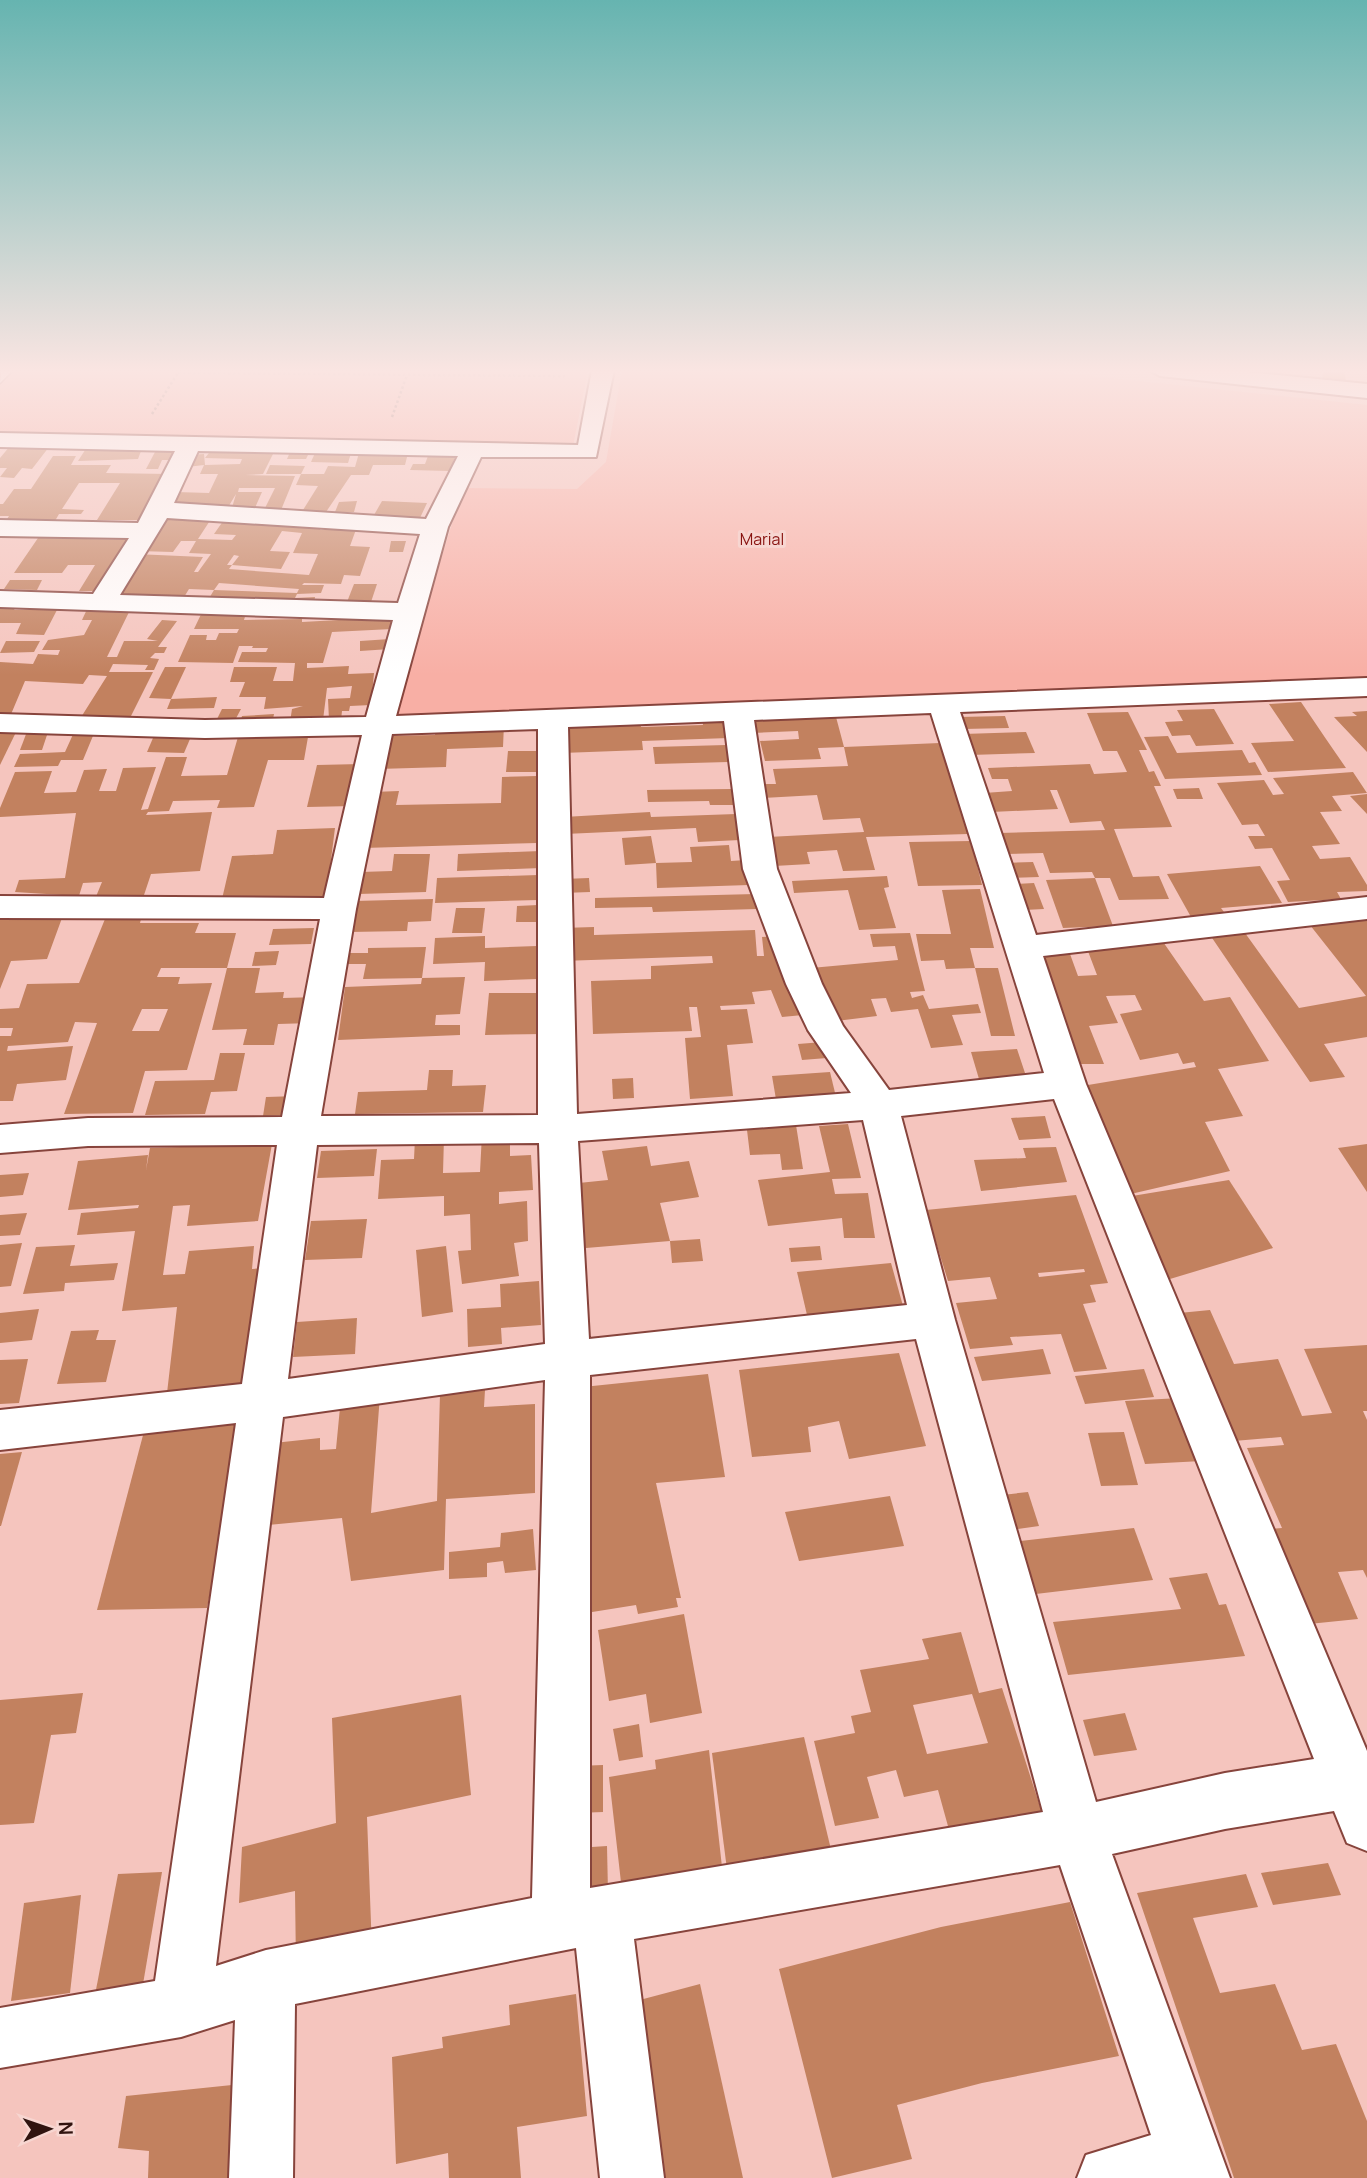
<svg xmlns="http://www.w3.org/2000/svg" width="1367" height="2178" font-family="Manrope,sans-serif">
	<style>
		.green { fill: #f8afa5 }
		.building { fill: #c2815f; fill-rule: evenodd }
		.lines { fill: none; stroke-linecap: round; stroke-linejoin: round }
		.lane-casing { stroke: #87443c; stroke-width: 3 }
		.street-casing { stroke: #87443c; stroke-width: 4 }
		.path { stroke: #946e68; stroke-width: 2.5; stroke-dasharray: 2.5 2.5; stroke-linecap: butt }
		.lane { fill: #fff; fill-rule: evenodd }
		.street { fill: #fff; fill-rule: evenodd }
		.labels { text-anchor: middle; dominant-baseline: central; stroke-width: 6; stroke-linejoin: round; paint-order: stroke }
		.far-park-label { font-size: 16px; fill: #891411; stroke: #f7d6d1 }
	</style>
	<rect width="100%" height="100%" fill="#f5c5be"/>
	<!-- green -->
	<g class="green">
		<path d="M0,370h588l-15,76 -573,-12z"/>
		<path d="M622,370h412l333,35v274l-976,42 72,-233 114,1 29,-27z"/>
	</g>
	<!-- building -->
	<g class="building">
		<path d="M1324,370h20l2,11 -24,-2z"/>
		<path d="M89,444l13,1 -4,6h43l-3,8 -60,2z"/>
		<path d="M10,446l39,1 -17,22 -10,-1 -8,10 -14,-1 7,-9h-7v-10z"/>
		<path d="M212,449l62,3 -11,22 -18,1 50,1 -14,34h-17l11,-22h-36l-1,4h24l-8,18 -23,1 5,-17 -9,15 -60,-3 9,-14 33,1 9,-19h-18l4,-9 -17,2 1,-12 16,-1 1,11 35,-1 2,-5 -37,-1z"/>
		<path d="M181,451l-4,9h-15l-4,9h-12l9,-17z"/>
		<path d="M290,452l19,1 -3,6h-19z"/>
		<path d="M315,453h36l-3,10 -37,-1z"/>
		<path d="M359,453h49l-3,12h-32l-4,10h-18l-25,37 -23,-2 15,-24 -22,-1 5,-11h-35l4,-9 35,1 -4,8h23l4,-8 27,1z"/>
		<path d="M53,456h23l-5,9h40l-5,8 63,1 -27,46h-45l23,-37h-41l-17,26 22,1 -3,4h-22l-7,12 -49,-1 6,-9h-9v-12h3l11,-15h17z"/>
		<path d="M428,456l27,1 -5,14 -40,-1 3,-6h12z"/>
		<path d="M357,501l-3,11h-19l4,-10z"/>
		<path d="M382,501l45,2 -7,15 -46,-3z"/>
		<path d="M163,514l50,2 -15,23 34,1 4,-5 -22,-1 12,-17 21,1 -4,5 81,-1 -4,8h9l4,-7 25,1 -8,22 20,1 -10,29 -16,-1 -3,9 -37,-1 -2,2h22l-3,8 -24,1 -2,4 20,-1 -1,7h-21l2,-6 -3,5 -84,-3 6,-10 83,3 2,-4 -80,-6 -5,7 -25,-1 -8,13 -74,-6 28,-42 68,3 -9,15h4l13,-18 -22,-1 7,-12h-15l-8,11 -35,-1zM282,531l20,2 -9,20 25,1 -9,21 -80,-6 3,-4h-5l7,-10 5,1 -7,9 49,4 9,-17 -20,-1z"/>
		<path d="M38,538l94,2 -34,51h-19l16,-26h-27l-6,8h-48z"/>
		<path d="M391,541h15l-3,11h-14z"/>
		<path d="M10,580h32l-5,10 -33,-1z"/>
		<path d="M354,584h23l-6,18h-24z"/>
		<path d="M0,605h17l-3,5h43l-13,25 -28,-1 5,-11h-21z"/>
		<path d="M89,605l42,3 -24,49h10l7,-16h34l-11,-2 15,-19 15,1 -19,26h9l-3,6h-9l-5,5 9,1 -5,11h-9l3,-5 -35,-1 -4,8h44l-26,52 -49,-2 29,-46 -18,-1 -6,9 -58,-3 -16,38h-9v-57l33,2 5,-10 20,1 2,-5h-18l6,-10 36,-5 8,-15h-10z"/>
		<path d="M205,606l41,7 -2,7 58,-1v3l91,-5 -1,12 -60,3 -9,31h-16v5l42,-2 -1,8 26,-1 -3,32 -21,1 -1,5h-7l-1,9h-12l-1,-21 22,-1 2,-12 -25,2 -4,32 -33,2 2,-13 11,-3 -39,3 2,-12h-27l6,-15h-15l4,-15h43l-4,14h20l2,-18 -57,-1 4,-10h24l2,-4h-16l1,-2h-14l-6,17 -55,-1 12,-27h17l-1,5h10l3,-7h18l2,-4h-45z"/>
		<path d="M390,639v10l-30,2v-10z"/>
		<path d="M6,641h34l-6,11 -34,1z"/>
		<path d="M165,667h21l-15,32 46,-2 -3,11 -47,1 4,-10 -22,-1z"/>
		<path d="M1301,702l25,37 20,29 -78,4 -17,-29 43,-2 -25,-37z"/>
		<path d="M222,709h19l-8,15 -19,1z"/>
		<path d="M1214,709l20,35 -38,2 -6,-11 -18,1 -7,-14 18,-1 -6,-11z"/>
		<path d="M1367,711v41l-33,-35 23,-1 -5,-4z"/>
		<path d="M1128,712l19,38h-8l10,22 5,-1 7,15h-7l18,41 -58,2 19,48 26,-1 10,23 -50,1 -9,-22h-15l-3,-6 -42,1 -7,-20 -38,1 -6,-21 106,-3 -4,-9 -31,2 -13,-33h-7l8,19 -67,3 -7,-19 28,-2 -4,-12h-16l-4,-11 102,-4 4,10 33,-2 -10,-21h-14l-16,-38z"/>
		<path d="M274,714l-2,10 -33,2 3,-10z"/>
		<path d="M1005,716l4,12 -46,1 -4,-12z"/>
		<path d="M702,717h24l3,21 -87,3 1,9 -81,3v-27l78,-4 1,5 62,-2z"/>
		<path d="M836,717l8,30 -26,1 3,11 -56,2 -5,-20 39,-2 -1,-8 -45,2 -1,-13z"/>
		<path d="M504,724l-1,23 -56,2 -1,18 -68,2 6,-33 51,-1 1,-9z"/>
		<path d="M19,726l-19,39v-38z"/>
		<path d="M28,729h21l-7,21h-22z"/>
		<path d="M75,730l20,1 -12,29h-22l-3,6 -44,1 6,-13 45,-2z"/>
		<path d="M1026,732l9,21 -65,2 -7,-21z"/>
		<path d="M1168,736l9,17 65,-3 7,13 6,-1 7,13 -97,4 -21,-42z"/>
		<path d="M238,737h70l-4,23h-36l-14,47 -37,1 3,-8 -47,1 -4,10 -21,1 -2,3 66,-3 -12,59 -49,3 -8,24 -48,1 7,-17 -19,1 -5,16h-16v-4l-47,-3 4,-12 46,-2 11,-65 -76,4v-9l15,-36 37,-1 -8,22 32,-1 8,-22 23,-1 -8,22h17l7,-23 33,-1 -15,43 7,-1 18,-52h21l-6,19 46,-1z"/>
		<path d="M153,738l37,1 -6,14 -37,-1z"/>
		<path d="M940,743l28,91 -102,3 9,33 -32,1 -6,-21 -30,2 3,12 -36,2 -6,-29 96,-5 -4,-14 -37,2 -6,-25 -54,3 -2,-14h15l-3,-15 75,-3 -4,-19z"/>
		<path d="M726,745l2,17 -73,2 -2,-17z"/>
		<path d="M508,751h33l-2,21h-33z"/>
		<path d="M361,764l-8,42 -46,1 10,-42z"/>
		<path d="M1353,772l14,21 -35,3 10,15 -22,1 20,32 -28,2 8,13 30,-2 17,28v6l-30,1 4,7 -53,3 -11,-21 13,-1 -18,-32 -17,1 -7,-13h17l-7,-12 -16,1 -25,-42 47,-3 9,15 11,-1 -11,-16z"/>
		<path d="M537,776v67l-174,5 10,-56 26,-1 -3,14 105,-2 1,-26z"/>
		<path d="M1199,788l4,11h-26l-4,-10z"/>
		<path d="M732,789l2,16h-24l-1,-4 -61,1 -1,-12z"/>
		<path d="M1367,794v20l-17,-18z"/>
		<path d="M650,812l1,5 85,-3 4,26 -42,2 -2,-14 -131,6 -1,-17z"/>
		<path d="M335,828l-9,71h-104l10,-43 41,-2 4,-24z"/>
		<path d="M651,836l5,27 36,-1 -2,-15 39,-2 2,16 15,-1 3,25 -92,3 -1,-25 -31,2 -3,-27z"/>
		<path d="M971,841l11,44 -64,1 -9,-44z"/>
		<path d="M541,851v17l-84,3 1,-17z"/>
		<path d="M394,854h36l-4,38 -68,2 3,-22 31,-1z"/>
		<path d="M1033,862l6,15 -29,1 -5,-15z"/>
		<path d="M1260,866l22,37 -61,5 6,8 -36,1 -24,-43z"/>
		<path d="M538,875v25l-103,3 2,-25z"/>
		<path d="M887,876l2,11 -5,1 12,40 -37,2 -11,-40 -54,3 -2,-12z"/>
		<path d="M589,878l1,14 -27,1v-14z"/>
		<path d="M1095,878l18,48 -50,2 -17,-48z"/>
		<path d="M1034,883l10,26 -20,1 -10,-26z"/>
		<path d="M980,889l14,59h-24l5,20 -29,1 -2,-9 -23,1 -5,-27h35l-9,-44z"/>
		<path d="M756,894l1,15 -104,3 -1,-5 -57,1v-10z"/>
		<path d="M433,899l-2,22 -23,1 -1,9 -58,1 5,-31z"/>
		<path d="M538,905v17h-22l1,-16z"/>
		<path d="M456,908h29l-3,25h-30z"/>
		<path d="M1367,911v126l-43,7 21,33 -35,5 -102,-150 32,-6 59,82 67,-12 -60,-76z"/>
		<path d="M62,918l-15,41 -36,2 -11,28v-69z"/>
		<path d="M105,919h36l-1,4h59l-4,10h41l-9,35h-66l-4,9h23l-2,7 34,-1 -25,87 -42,1 -12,42 -69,1 33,-91 -22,-1 -7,20 -60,4 -1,5 66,-5 -7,34 -49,4 -4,17h-13v-65h11l2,-8h-13v-19l19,-1 8,-24 52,-1zM142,1009h26l-9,22h-27z"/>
		<path d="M594,927v8l161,-5 2,26h7l-2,-19 15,-1 26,79 -21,2 -11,-27 -19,2 3,12 -35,2 1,4 26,-1 6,34 -26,2 6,51 -43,3 -5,-61 16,-1 -4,-30h-8l3,24 -99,3 -2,-53 60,-2v-13l62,-3 -1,-7 -151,5 1,-33z"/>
		<path d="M314,928l-3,16 -42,1 4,-16z"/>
		<path d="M910,933l15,58 -15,1 2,6 11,-3 6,14 49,-5 3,9 -29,2 11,30 -32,3 -13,-39 -27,3 -5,-14 -15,1 6,17 -49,6 -17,-54 87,-8 -3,-14 -22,1 -3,-13z"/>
		<path d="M485,936v12l52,-2v33l-53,2 1,-19 -52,2 2,-26z"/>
		<path d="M1159,936l45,65 26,-4 39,64 -51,8 25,47 -38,6 25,49 -108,25 -40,-110 114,-19 -2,-5 -11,2 -5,-11 -38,7 -20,-46 22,-4 -7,-15 -29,1 12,27 -29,3 15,38h-29l-39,-107 34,-3 8,22 19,-1 -11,-29z"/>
		<path d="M426,947l-4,31 -59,1 3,-15h-20l2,-11h20v-5z"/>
		<path d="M279,951l-3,14 -24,1 3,-14z"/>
		<path d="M227,968h33l-5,25 29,-1 -1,6 34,-1 -5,26 -34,1 -4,21h-31l4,-16 -35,1z"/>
		<path d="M975,968h23l17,68h-24z"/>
		<path d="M465,977l-5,37 -24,1 -1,10h25v10l-122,5 7,-53 76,-3 1,-6z"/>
		<path d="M489,993h55l-1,41 -58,1z"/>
		<path d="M823,1042l4,16 -25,2 -4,-16z"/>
		<path d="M1017,1049l9,27 -47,3 -8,-27z"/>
		<path d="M220,1053h25l-8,38 -26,1 -6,22 -60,1 10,-34 59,-1z"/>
		<path d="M429,1070h24l-1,16 34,-1 -3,27 -128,2 3,-22 69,-2z"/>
		<path d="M830,1072l7,29 -60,4 -5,-29z"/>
		<path d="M633,1078l1,20 -21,1 -1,-20z"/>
		<path d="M298,1096l-3,19 -32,1 3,-19z"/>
		<path d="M1045,1116l6,22 -32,2 -8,-22z"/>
		<path d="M848,1124l13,54 -29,1 3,15 33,-1 7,45h-31l-2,-20 -74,8 -10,-46 72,-8 -11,-46z"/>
		<path d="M796,1125l7,44 -21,1 -2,-16 -30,1 -3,-25z"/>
		<path d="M482,1134h28v22l21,-1 2,35 -34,2v12l28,-3 1,40 -14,2 5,33 -57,8 -4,-33 13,-1 -1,-36 -26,2v-20l-66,3 3,-39 33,-1 1,-21 29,-1 -1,36 37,-1z"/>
		<path d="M272,1144l-14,77 -71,5 3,-21 -17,1 -10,69 22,-1 4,-23 65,-5 -2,23 14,-1 -15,119 -84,6 10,-86 -55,4 13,-80 -58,4 4,-22 57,-5 1,-3 -71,5 10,-49 70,-6 -2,15 4,-22z"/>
		<path d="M1367,1144v48l-29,-44z"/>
		<path d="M647,1146l4,20 38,-5 10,36 -39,6 10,38 -96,8 -5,-65 39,-4 -6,-29z"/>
		<path d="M1056,1147l11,35 -86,9 -7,-31 52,-2 -3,-10z"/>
		<path d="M377,1149l-3,27 -57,2 4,-27z"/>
		<path d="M29,1173l-6,22 -23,2v-22z"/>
		<path d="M1229,1180l44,68 -113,34 -34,-85z"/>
		<path d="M1076,1195l32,88 -18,2 6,17 -13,2 24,65 -33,3 -13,-38 -51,3 3,8 -43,4 -14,-46 41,-4 -7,-22 -42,4 -22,-71zM1084,1269l1,3 -46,5 -1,-4z"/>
		<path d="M27,1213l-7,22 -20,1v-21z"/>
		<path d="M367,1219l-5,39 -57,2 6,-39z"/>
		<path d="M700,1239l3,22 -31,2 -2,-22z"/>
		<path d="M22,1243l-11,43 -11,1v-42z"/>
		<path d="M75,1245l-5,21 48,-3 -4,17 -49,3 -1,8 -41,3 13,-47z"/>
		<path d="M446,1246l7,66 -31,5 -6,-67z"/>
		<path d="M820,1246l2,14 -31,2 -2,-14z"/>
		<path d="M891,1263l12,43 -96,9 -10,-43z"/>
		<path d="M539,1281l2,44 -40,3 1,16 -34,3 -1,-38 34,-2 -1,-23z"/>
		<path d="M39,1309l-7,31 -32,3v-30z"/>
		<path d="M1210,1310l24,54 44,-5 24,57 30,-3 -28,-64 63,-4v66h-4l4,9v158l-4,-8 -25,2 20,47 -59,6 -40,-95 23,-2 -35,-80 37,-3 -3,-8 -59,5 -53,-128z"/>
		<path d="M357,1318l-2,36 -62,3 4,-35z"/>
		<path d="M99,1330l-3,10h20l-10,42 -49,2 14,-53z"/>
		<path d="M1043,1349l8,25 -69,7 -8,-24z"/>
		<path d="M899,1353l27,93 -77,13 -10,-38 -31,6 3,25 -59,5 -13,-87z"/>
		<path d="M28,1359l-9,44 -19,1v-44z"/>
		<path d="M1144,1369l10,28 -69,7 -10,-28z"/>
		<path d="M708,1374l17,103 -69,6 25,115h-5l2,9 -40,7 -2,-9 -50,8 -15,-121 21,-3 -9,-102z"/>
		<path d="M485,1390l-1,17 51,-3v89l-89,6 -2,71 -93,11 -9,-63 -74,7 6,-82 46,-5v12l16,-1 5,-52 39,-2 -9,118 66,-12 3,-107z"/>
		<path d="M1180,1398l22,63 -57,3 -20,-63z"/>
		<path d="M244,1418l-37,190 -110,2 50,-190z"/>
		<path d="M1124,1432l14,53 -37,1 -13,-53z"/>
		<path d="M22,1452l-21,74h-1v-72z"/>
		<path d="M1028,1492l11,34 -35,5 -11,-35z"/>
		<path d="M890,1496l14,50 -105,15 -14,-49z"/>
		<path d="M1134,1528l19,52 -134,16 -15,-53z"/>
		<path d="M533,1529l3,41 -31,3 -2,-12 -16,2v14l-38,2v-27l51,-5 1,-14z"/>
		<path d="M1207,1573l12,32 7,-1 19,52 -177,19 -15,-53 128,-13 -12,-31z"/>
		<path d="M684,1614l18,99 -52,10 -4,-29 -37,7 -11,-71z"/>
		<path d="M961,1632l18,61 23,-5 42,131 -93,18 -13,-47 -34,7 -8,-27 -29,7 12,41 -44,8 -21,-85 41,-8 -4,-17 20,-4 -11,-42 69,-11 -7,-20zM972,1694l16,49 -61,11 -14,-49z"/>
		<path d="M83,1693l-7,40 -25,2 -17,88 -34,2v-125z"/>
		<path d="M461,1695l10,100 -104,22 5,133 -76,16 -1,-75 -56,12 3,-56 94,-24 -4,-105z"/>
		<path d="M1125,1713l12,37 -43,6 -11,-36z"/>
		<path d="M639,1724l4,33 -24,4 -6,-32z"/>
		<path d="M804,1737l30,125 -105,23 -17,-132z"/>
		<path d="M709,1750l14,126 -101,15 -13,-114 47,-8 -1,-9z"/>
		<path d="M603,1765v47l-26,1v-47z"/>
		<path d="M607,1846l1,47 -31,3v-48z"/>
		<path d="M1328,1863l13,32 -68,10 -12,-32z"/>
		<path d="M162,1872l-20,118 -47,5 23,-121z"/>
		<path d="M1246,1874l12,33 -65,11 27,75 55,-9 27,66 34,-6 31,77v57h-133l-97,-285z"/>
		<path d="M81,1895l-11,98 -59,8 13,-98z"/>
		<path d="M1070,1902l49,154 -137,27 -85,22 15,54 -80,19 -53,-209 162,-42z"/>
		<path d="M700,1984l43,194h-94l-32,-172z"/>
		<path d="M576,1994l11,122 -70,11 4,51h-72l-1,-25 -52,11 -4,-107 51,-9 -1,-11 68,-12 -1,-20z"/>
		<path d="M232,2085l5,93h-89l1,-27 -31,-3 8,-52z"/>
	</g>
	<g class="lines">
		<!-- lane casing -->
		<g class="lane-casing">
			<path id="lane" d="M13,370l-13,13 1,-13z"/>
		</g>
		<!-- street casing -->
		<g class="street-casing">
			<g id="street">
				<path d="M592,370h22l-18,87h-115l-33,70 -52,189 971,-38v18l-407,16 76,223 331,-38v22l-324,37 43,128 281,667v100l-20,-8 -13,-32 -109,18 -113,25 118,324h-153l9,-23 65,-20 -91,-270 -426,74 30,239h-64l-24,-230 -281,56 -2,174h-64l6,-158 -54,17 -181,31v-60l155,-27 81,-558 -236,27v-40l242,-26 35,-239 -189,1 -88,7v-28l88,-7 194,-1 38,-198 -320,-1v-22l324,2 38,-163 -157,3 -205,-6v-18l205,6 161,-3 27,-97 -393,-13v-16l93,3 36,-56 -129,-2v-16l138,3 37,-72 -175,-4v-14l578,12zM198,451l260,5 -32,63 -252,-16zM167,518l253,16 -22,69 -278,-8zM931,713l113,360 -155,17 -46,-64 -21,-42 -45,-115 -23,-149zM724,721l19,148 43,115 22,46 43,63 -274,21 -9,-387zM538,729v386l-217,1 35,-207 36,-175zM1054,1099l260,660 -89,14 -129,29 -141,-482 -54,-204zM863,1120l44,185 -318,34 -11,-198zM539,1143l6,201 -257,35 29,-234zM916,1339l127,473 -453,76v-513zM545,1380l-13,518 -266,52 -50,16 67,-549z"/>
				<path d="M1149,370h78l140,14v14l-207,-22z"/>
			</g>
		</g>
		<!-- path -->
		<g class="path">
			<path d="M178,373l387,3"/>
			<path d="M152,414l27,-43"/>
			<path d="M392,417l15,-42"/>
		</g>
		<!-- lane -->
		<use href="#lane" class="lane"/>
		<!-- street -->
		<use href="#street" class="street"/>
	</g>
	<!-- sky -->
	<linearGradient id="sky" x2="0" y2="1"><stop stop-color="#66b4b0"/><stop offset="0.55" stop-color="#fae5e2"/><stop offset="1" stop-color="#fae5e2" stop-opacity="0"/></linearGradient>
	<rect width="1367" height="675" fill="url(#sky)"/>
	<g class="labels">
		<!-- far-park labels -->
		<g class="far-park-label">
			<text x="762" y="539">Marial</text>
		</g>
	</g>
	<!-- north arrow -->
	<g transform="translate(49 2129) rotate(88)" stroke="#f7d6d1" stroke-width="5" paint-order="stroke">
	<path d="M0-5L12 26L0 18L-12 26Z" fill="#301410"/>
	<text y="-10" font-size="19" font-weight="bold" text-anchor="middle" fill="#301410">N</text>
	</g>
</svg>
